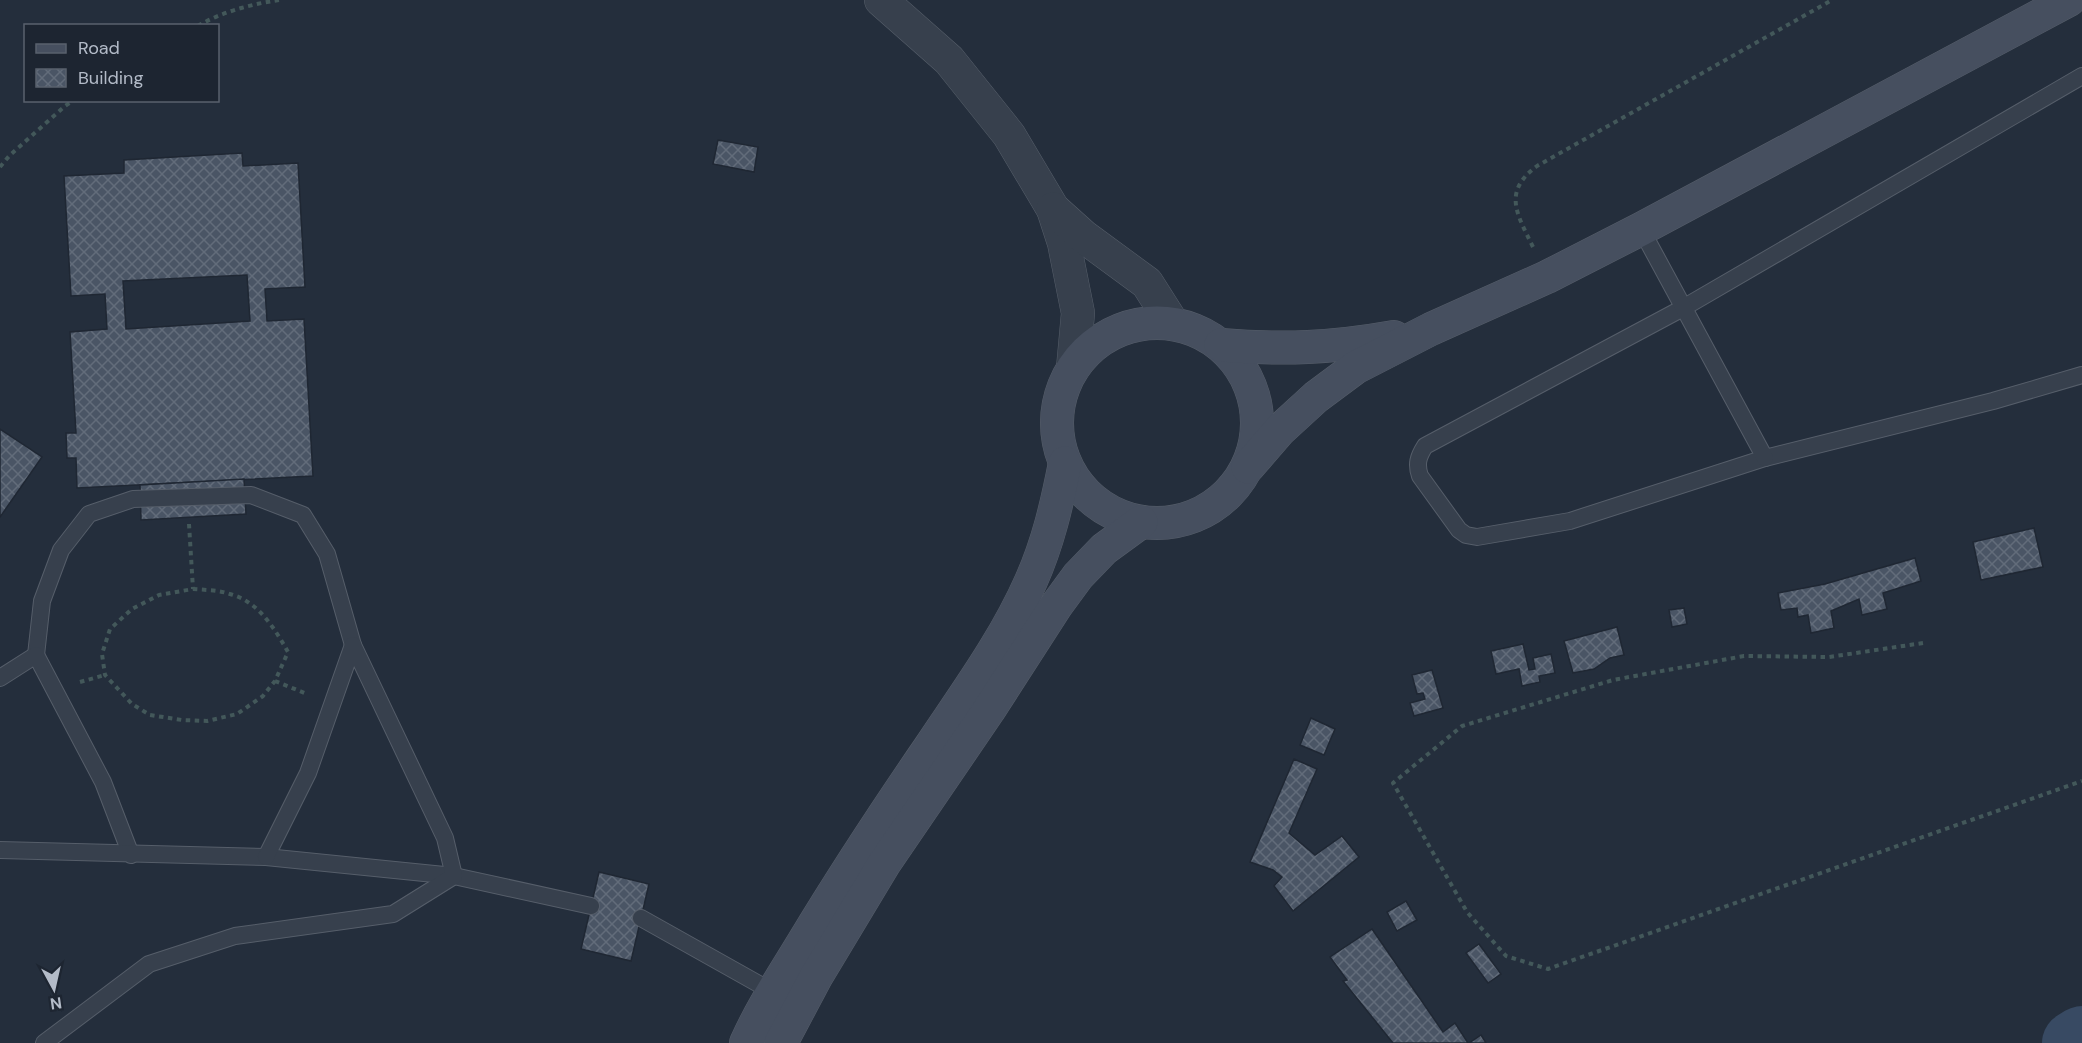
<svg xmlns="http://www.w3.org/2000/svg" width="2082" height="1043" font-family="'DM Sans',sans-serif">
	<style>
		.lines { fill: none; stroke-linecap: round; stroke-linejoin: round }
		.river { stroke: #384a63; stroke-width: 64 }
		.building { fill: url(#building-cross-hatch); stroke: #1f2733; stroke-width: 1.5; fill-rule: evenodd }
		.service-casing { stroke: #565e6a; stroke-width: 18 }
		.minor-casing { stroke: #565e6a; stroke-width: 34 }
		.secondary-casing { stroke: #565e6a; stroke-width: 34 }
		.path { stroke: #43585a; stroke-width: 4; stroke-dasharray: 4.5 4.5; stroke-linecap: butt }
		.service { stroke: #37404d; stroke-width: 16 }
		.minor { stroke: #37404d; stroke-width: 33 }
		.secondary { stroke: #464f5f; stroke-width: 33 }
	</style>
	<defs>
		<pattern id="building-cross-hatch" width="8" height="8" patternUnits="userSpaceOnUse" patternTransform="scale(1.5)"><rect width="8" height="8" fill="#4a5565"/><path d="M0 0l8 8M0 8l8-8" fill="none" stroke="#626c7a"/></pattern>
	</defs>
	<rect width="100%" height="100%" fill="#242e3c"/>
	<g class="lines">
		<!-- river -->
		<path class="river" d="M2074,1043l8,-5"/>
	</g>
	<!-- building -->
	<g class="building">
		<path d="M718,140l40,7 -4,25 -41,-8z"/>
		<path d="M242,153l1,13 55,-3 7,124 -40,2 2,32 37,-2 9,157 -236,12 -1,-30h-9l-1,-25h10l-6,-101 37,-3 -2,-35 -34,2 -7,-120 60,-3v-13zM247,275l3,46 -124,8 -3,-48z"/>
		<path d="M0,429l42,28 -42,60z"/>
		<path d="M244,479l2,35 -105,6 -1,-35z"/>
		<path d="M2034,528l9,39 -62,13 -8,-38z"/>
		<path d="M1915,558l6,23 -38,12 4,16 -25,6 -3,-16 -28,12 3,17 -23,5 -3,-18 -10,2 -1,-9 -16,2 -3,-17 47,-9z"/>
		<path d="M1684,608l3,16 -15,3 -3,-17z"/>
		<path d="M1617,627l7,28 -14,3 -16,11 -21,4 -9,-32z"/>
		<path d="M1523,644l6,26 6,-1 -2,-11 18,-4 4,19 -16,3 1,6 -18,4 -3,-17 -23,5 -5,-23z"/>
		<path d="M1432,670l11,38 -29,8 -4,-13 15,-4 -2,-6 -6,1 -5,-19z"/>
		<path d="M1311,718l24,11 -11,26 -24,-10z"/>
		<path d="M1294,759l23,10 -28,64 26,22 27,-19 17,21 -66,54 -19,-25 8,-9 -9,-7 -23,-8z"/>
		<path d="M599,872l50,12 -18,77 -50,-12z"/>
		<path d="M1406,901l11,19 -20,11 -10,-19z"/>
		<path d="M1372,929l71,103 12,-9 13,20h-75l-50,-62 4,-1 -17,-23z"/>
		<path d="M1479,944l22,30 -13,9 -22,-30z"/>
		<path d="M1481,1035l5,8h-17z"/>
	</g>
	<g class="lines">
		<!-- service casing -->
		<g class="service-casing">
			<g id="service">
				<path d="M2082,76l-399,232 -258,138c-7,11 -9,18 -5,30l39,54 7,5 11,2 93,-16 195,-63 228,-57 89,-26"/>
				<path d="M1641,229l124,229"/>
				<path d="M36,655l6,-54 19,-51 28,-36 44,-15 118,-4 52,20 24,39 26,91"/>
				<path d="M0,678l36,-23 67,127 28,73"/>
				<path d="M0,850l266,7 188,19 137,30"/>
				<path d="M641,918l132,74"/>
				<path d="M44,1043l105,-79 86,-28 158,-22 61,-38 -9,-38 -92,-193 -45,128 -42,84"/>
			</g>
		</g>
		<!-- minor casing -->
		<g class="minor-casing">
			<g id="minor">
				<path d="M881,0l68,60 60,75 44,74 11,34 14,70 -5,55"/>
				<path d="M1053,209l30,27 64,47 26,41"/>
			</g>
		</g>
		<!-- secondary casing -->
		<g class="secondary-casing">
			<g id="secondary">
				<circle cx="1157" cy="423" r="100"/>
				<path d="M1221,345c63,5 111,3 173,-8"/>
				<path d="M1248,467l32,-37 36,-33 39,-29 76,-39 116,-52 94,-48 428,-229"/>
				<path d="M746,1043c16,-36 38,-69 58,-102 40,-66 82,-130 126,-194 36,-54 75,-107 101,-166 17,-38 26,-77 34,-118"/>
				<path d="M781,1043l35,-66 68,-113 105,-154 67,-104 22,-30 26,-27 37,-27"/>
			</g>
		</g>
		<!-- path -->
		<g class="path">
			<path d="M198,26c23,-14 54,-22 81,-26"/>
			<path d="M0,167l10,-12 55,-49 9,-6"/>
			<path d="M1533,247c-16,-33 -31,-55 4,-81l295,-166"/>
			<path d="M189,524l4,65"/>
			<path d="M193,589c12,1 26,1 37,5 28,7 45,35 58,58l-13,29 -12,15 -26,18 -30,7 -25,-1 -32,-5 -18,-11 -27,-29 -3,-21 8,-25 22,-20 27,-14z"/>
			<path d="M1923,643l-94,14 -85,-1 -131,24 -151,46 -69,57 74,129 39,44 42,13 534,-188"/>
			<path d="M275,681l32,13"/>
			<path d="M80,682l25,-7"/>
		</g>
		<!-- service -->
		<use href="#service" class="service"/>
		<!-- minor -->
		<use href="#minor" class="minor"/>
		<!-- secondary -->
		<use href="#secondary" class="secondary"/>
	</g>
	<!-- legend -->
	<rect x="24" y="24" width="195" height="78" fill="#1d2531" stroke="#59616d" stroke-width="1.5"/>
	<rect x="36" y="44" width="30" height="9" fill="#464f5f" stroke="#59616d" stroke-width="1.5"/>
	<text x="78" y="54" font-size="18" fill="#b3bbc8">Road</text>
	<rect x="36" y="69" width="30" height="18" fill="url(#building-cross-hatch)" stroke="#59616d" stroke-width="1.5"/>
	<text x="78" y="84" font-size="18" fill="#b3bbc8">Building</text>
	<!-- north arrow -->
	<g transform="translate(54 989) rotate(172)" stroke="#1d2531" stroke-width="4.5" paint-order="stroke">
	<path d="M0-4.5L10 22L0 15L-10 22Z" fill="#b3bbc8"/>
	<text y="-9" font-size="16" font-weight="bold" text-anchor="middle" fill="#b3bbc8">N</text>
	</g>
</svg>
